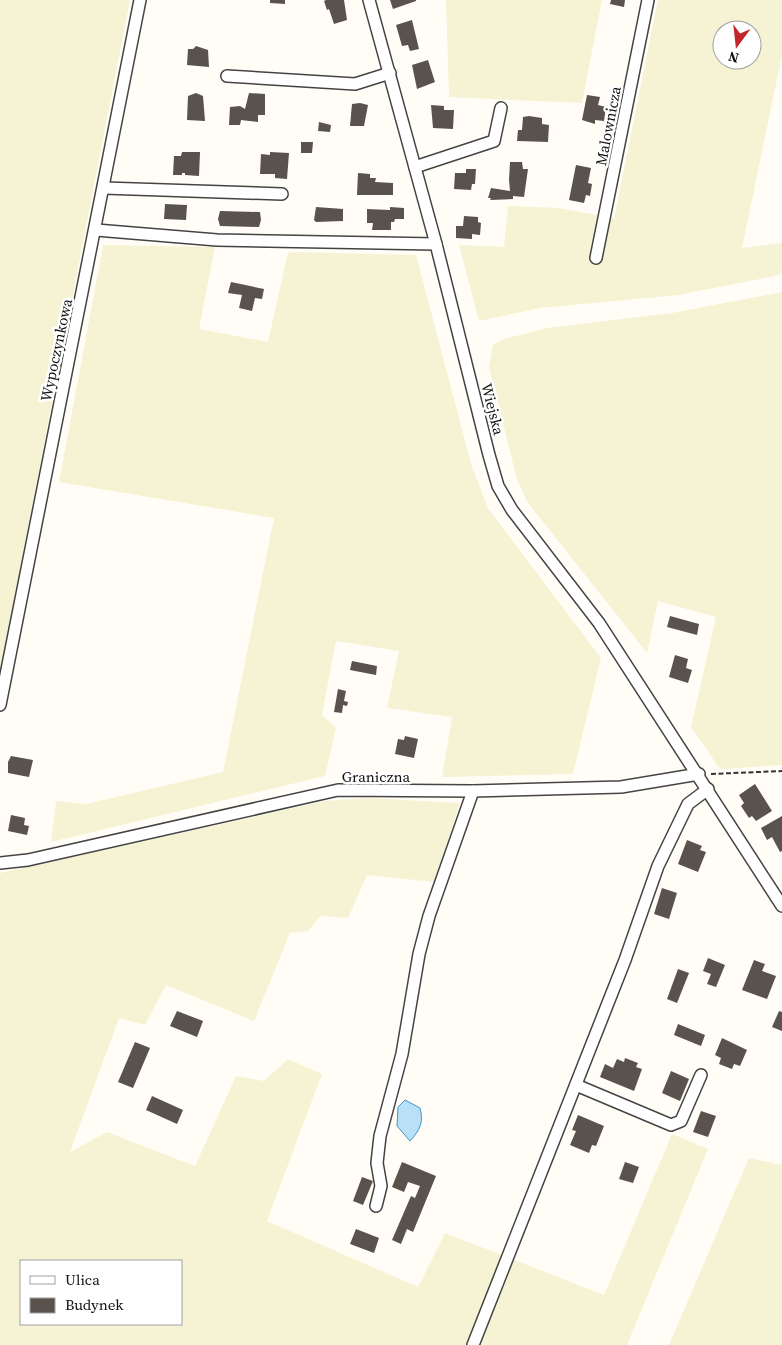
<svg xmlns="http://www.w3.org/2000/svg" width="782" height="1345" font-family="'Source Serif 4',serif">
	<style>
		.farmland { fill: #f6f3d4; fill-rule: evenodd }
		.water { fill: #b9e0f7; stroke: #3f96cf }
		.building { fill: #5a524d }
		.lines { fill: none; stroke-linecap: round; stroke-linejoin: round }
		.minor-casing { stroke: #444; stroke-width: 14 }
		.path { stroke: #333; stroke-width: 2; stroke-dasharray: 5 2.5; stroke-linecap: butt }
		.minor { stroke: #fff; stroke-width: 11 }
		.labels { text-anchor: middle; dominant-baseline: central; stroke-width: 5; stroke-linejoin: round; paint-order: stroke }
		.street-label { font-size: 15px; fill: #111; stroke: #fff }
	</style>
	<rect width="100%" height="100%" fill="#fffdf5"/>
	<!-- farmland -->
	<g class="farmland">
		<path d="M0,0h130l-130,671z"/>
		<path d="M446,0h156l-20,103 -133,-6z"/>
		<path d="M658,0h124v55l-40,193 40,-5v27l-2,5 -102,20 -138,13 -61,13 -20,-76 45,2 4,-41 51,2 55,10zM722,30h30v30h-30z"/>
		<path d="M103,245l112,2 -16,82 69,13 20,-90 128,3 56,212 16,41 113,150 -28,116 -131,3 10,-60 -65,-9 12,-57 -63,-10 -14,74 14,13 -11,48 -274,66 5,-41 30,3 137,-32 51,-254 -215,-36z"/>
		<path d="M782,292v473l-62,4 -29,-42 25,-110 -58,-16 -11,52 -119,-150 -11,-23 -28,-113 4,-22 11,-6 43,-11 125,-15z"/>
		<path d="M367,798l93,5 -26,79 -67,-7 -19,43 -28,-2 -12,15 -18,2 -36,88 -88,-36 -21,40 -26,-7 -49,134 37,-20 88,34 41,-90 28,5 24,-22 34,15 -55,147 151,66 27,-54 159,62 68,-161 36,15 -81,196h-627v-472l325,-72zM21,1261h160v63h-160z"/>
		<path d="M749,1158l33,7v180h-113z"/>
	</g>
	<!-- water -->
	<path class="water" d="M405,1100l15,8c4,14 0,22 -10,33l-13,-15 1,-19z"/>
	<!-- building -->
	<g class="building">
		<path d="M270,0h15v4l-15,-1z"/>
		<path d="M326,0h18l3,20 -13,4 -5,-15 -2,1 -3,-9z"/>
		<path d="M390,0h26v1l-23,8z"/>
		<path d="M611,0h14l-1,7 -14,-3z"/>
		<path d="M412,20l7,29 -9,2 -2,-6 -6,1 -6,-21z"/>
		<path d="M196,46l12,4 1,17 -22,-2 1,-16h5z"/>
		<path d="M428,60l7,22 -18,7 -5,-24z"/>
		<path d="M196,93l7,3 2,25 -18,-1 1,-24z"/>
		<path d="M249,93l16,1v21h-7v7l-17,-2 -1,5h-11l1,-18 10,-1 5,3z"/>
		<path d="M587,95l13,2 -2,8 8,2 -2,14 -9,-1v4l-13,-4z"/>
		<path d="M360,103l8,2 -4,21h-14l2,-22z"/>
		<path d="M431,105l13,1v4h10l-1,19 -20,-1z"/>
		<path d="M529,116l13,2v6l7,1 -1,17 -31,-1 1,-11h4l1,-13z"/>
		<path d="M319,122l12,3 -1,7 -12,-1z"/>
		<path d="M301,142h12l-1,11h-11z"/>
		<path d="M182,152h18l-1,24 -14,-1v-2h-3v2h-9l1,-19h7z"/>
		<path d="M270,152l19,1 -2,26 -12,-1v-4h-15l1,-20 9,1z"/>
		<path d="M510,162h12l1,7h5l-4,28 -11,-1v3l-23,1 1,-2h-3l3,-10 19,3 -1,-11z"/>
		<path d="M576,165l15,3 -3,15 4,1 -2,12 -4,-1 -2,8 -15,-3z"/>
		<path d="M466,169h10l-1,15h-3l-1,6 -17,-1 1,-16h11z"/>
		<path d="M358,173l12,1v4h6l-1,4 18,1v12h-36z"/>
		<path d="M165,204l22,1 -1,15 -22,-1z"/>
		<path d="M316,207l27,2v12l-27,1 -2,-2z"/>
		<path d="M390,207l14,1v11h-9l-1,3h-3v8h-19l1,-7h-6v-14l23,1z"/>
		<path d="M220,211l40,1 1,8 -2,7 -39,-1 -2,-7z"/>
		<path d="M464,216l14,1v5l3,1 -1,12 -8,-1v5l-16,-1v-12h7z"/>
		<path d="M231,282l33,7 -2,10 -7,-1 -3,13 -13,-3 3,-13 -14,-2z"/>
		<path d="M670,616l29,8 -2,11 -30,-8z"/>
		<path d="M675,655l13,4 -2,9 6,2 -4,13 -19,-6z"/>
		<path d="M352,661l25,5 -1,9 -26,-5z"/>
		<path d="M338,689l8,2 -2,10 4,1 -1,4 -4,-1 -1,8 -8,-1z"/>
		<path d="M405,736l13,3 -4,19 -19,-4 3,-15 6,1z"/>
		<path d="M11,756l22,4 -4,17 -21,-4v-11z"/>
		<path d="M755,784l17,27 -16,10 -4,-5 -3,2 -8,-12 3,-3 -5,-8z"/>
		<path d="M11,815l14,3 -1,7 5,1 -2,9 -19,-4z"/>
		<path d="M782,816v35l-2,1 -8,-15 -5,3 -6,-12z"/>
		<path d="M687,840l15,6 -2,4 6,2 -8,20 -20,-8z"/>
		<path d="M662,888l15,5 -8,26 -15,-5z"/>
		<path d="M708,958l17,7 -9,22 -9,-3 4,-10 -8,-3z"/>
		<path d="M754,960l11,4 -3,7 14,5 -9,23 -25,-9z"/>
		<path d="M678,969l11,4 -12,30 -10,-4z"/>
		<path d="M177,1011l26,10 -6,16 -27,-11z"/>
		<path d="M779,1011l3,1v19l-10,-4z"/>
		<path d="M678,1024l27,11 -4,11 -27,-11z"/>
		<path d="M722,1038l25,12 -7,16 -6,-2 -2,5 -13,-5 2,-6 -6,-3z"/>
		<path d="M135,1042l15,6 -17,40 -15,-6z"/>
		<path d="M625,1058l13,5 -2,4 6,2 -8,22 -34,-14 5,-13 8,4 4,-9 7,3z"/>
		<path d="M671,1071l18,8 -9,22 -18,-8z"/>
		<path d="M152,1096l31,14 -6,14 -31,-14z"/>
		<path d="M701,1111l15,5 -8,21 -15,-5z"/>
		<path d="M578,1115l26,11 -8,20 -4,-1 -3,8 -19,-8 6,-14 -4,-1z"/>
		<path d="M402,1162l34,14 -23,56 -6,-3 -6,15 -9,-4 19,-44 4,2 5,-12 -12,-4 -4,10 -12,-5z"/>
		<path d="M625,1162l14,5 -6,16 -14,-4z"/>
		<path d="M362,1177l11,4 -10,24 -10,-4z"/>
		<path d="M356,1229l23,9 -5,15 -24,-9z"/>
	</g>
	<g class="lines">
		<!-- minor casing -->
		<g class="minor-casing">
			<g id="minor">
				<path d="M369,0l67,244 53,211 9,31 14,24 87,113 183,283"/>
				<path d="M227,76l128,8 35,-11"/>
				<path d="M415,167l79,-26 7,-33"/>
				<path d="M104,188l178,6"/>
				<path d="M96,230l121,10 219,4"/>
				<path d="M596,258l52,-258"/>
				<path d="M0,705l140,-705"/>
				<path d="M0,863l28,-3 310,-70 135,1 148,-4 78,-13"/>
				<path d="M576,1085l95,40 10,-4 20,-46"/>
				<path d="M376,1206l5,-20 -4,-23 3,-27 22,-82 17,-100 10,-38 44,-125"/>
				<path d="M473,1345l152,-385 33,-94 30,-62 20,-15"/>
			</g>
		</g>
		<!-- path -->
		<path class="path" d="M711,774l71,-3"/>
		<!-- minor -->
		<use href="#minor" class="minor"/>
	</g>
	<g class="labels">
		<!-- street labels -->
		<g class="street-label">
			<text transform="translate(608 126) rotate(-79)">Malownicza</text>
			<text transform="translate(56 350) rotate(-78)">Wypoczynkowa</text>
			<text transform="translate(493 409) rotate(76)">Wiejska</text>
			<text x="376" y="776">Graniczna</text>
		</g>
	</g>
	<!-- legend -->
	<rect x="20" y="1260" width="162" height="65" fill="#ffffff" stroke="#a0a0a0"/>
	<rect x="30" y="1276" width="25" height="8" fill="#ffffff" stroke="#a0a0a0"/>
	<text x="65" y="1285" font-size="15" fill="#111111">Ulica</text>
	<rect x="30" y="1298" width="25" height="15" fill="#5a524d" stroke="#a0a0a0"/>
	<text x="65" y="1310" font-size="15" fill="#111111">Budynek</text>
	<!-- north arrow -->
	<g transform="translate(737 45) rotate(195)"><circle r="24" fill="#ffffff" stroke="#a0a0a0"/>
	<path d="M0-4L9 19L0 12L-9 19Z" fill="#c4262e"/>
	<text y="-8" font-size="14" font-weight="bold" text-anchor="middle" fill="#111111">N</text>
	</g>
</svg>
